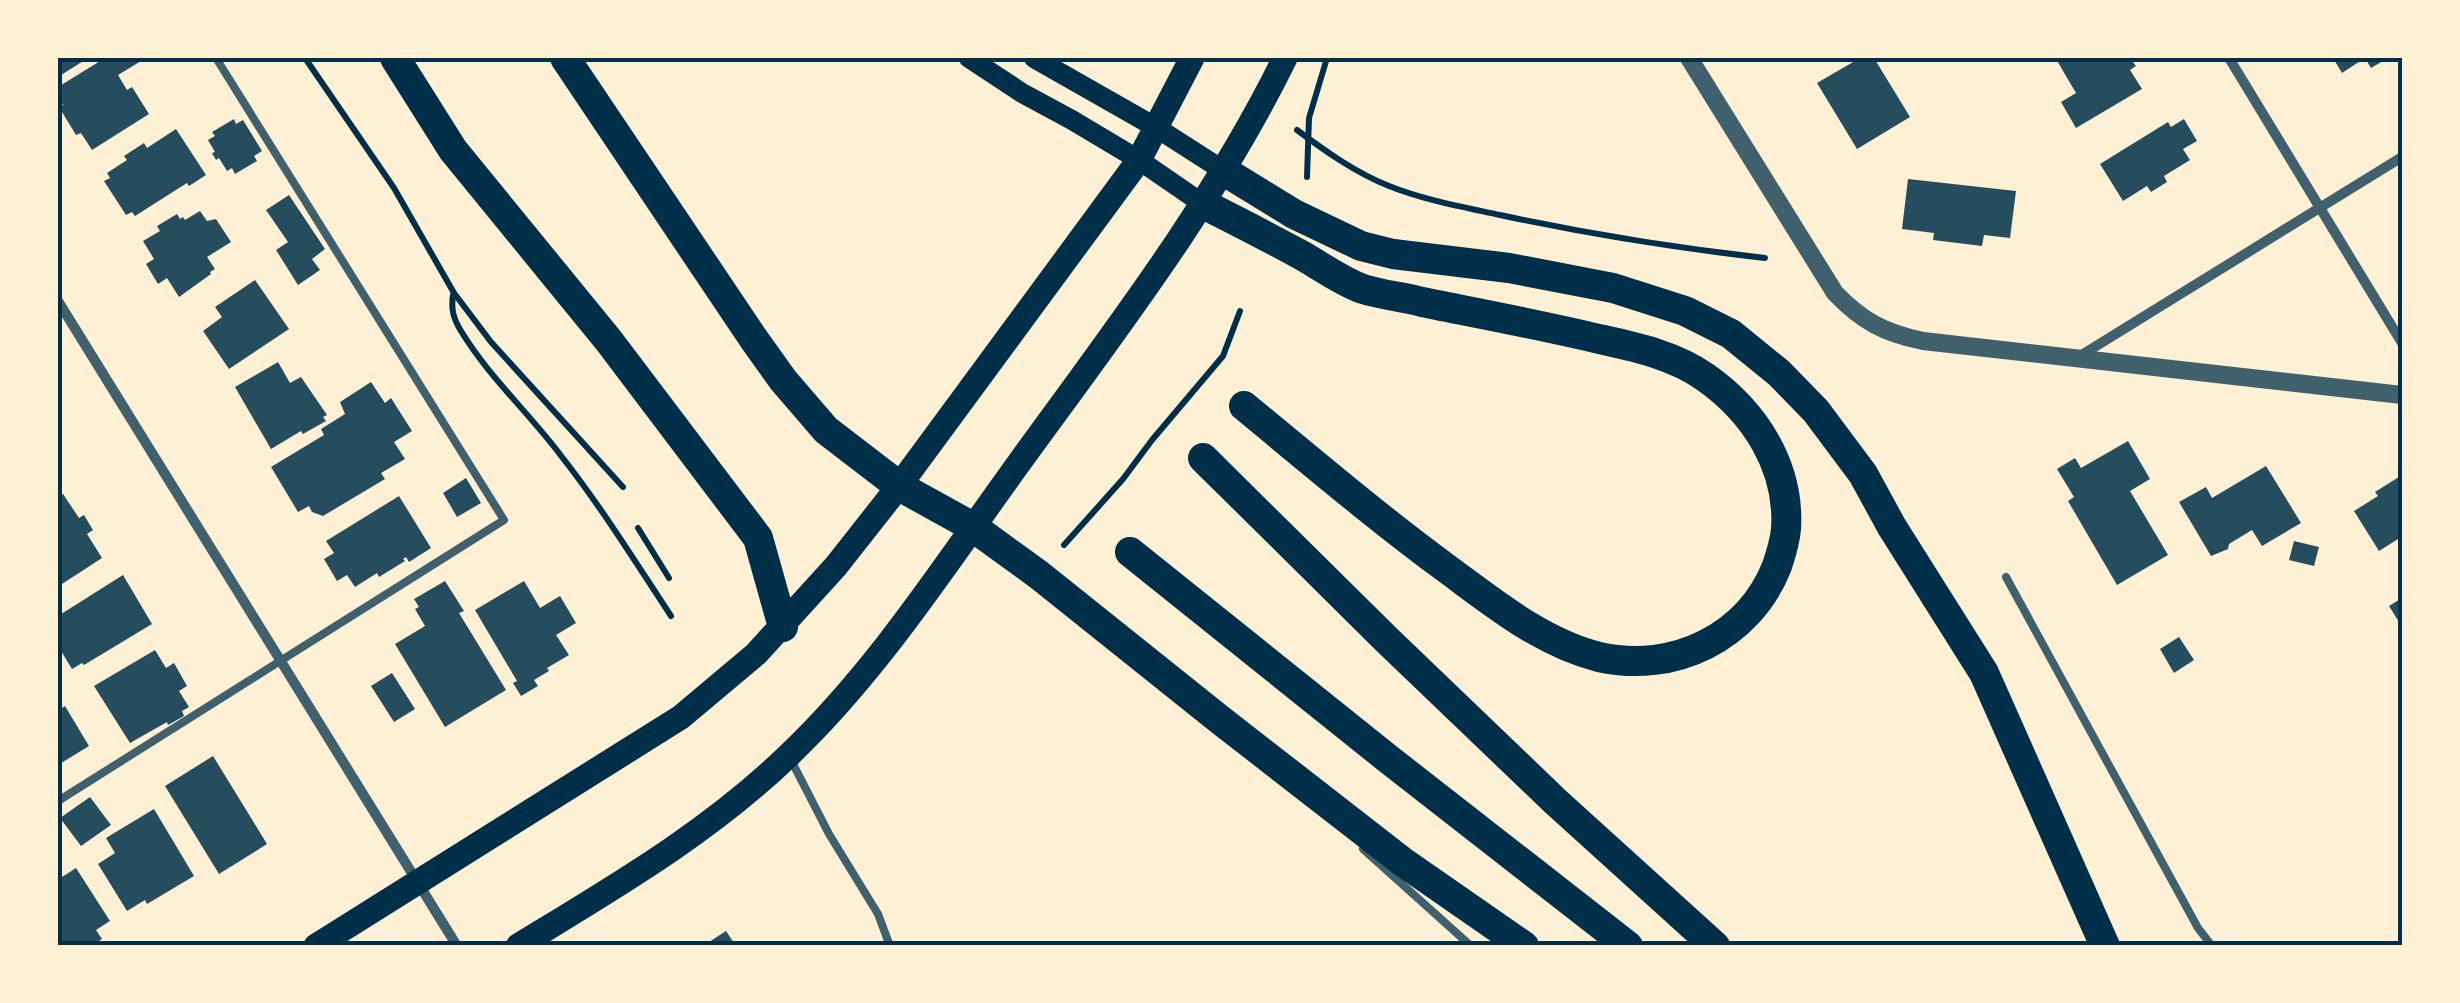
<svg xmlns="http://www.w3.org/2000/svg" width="2460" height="1003" font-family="'IBM Plex Serif',serif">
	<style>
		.building { fill: #264d5e }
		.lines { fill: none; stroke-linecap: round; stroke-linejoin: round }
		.path { stroke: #003049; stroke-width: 6 }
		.service { stroke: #3f606c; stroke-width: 8 }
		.minor { stroke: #3f606c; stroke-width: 10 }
		.tertiary { stroke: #3f606c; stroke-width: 18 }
		.secondary { stroke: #003049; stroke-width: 20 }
		.primary { stroke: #003049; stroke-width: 25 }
		.motorway { stroke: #003049; stroke-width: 30 }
		.neatline { fill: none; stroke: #003049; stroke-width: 4 }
	</style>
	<rect width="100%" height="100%" fill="#fdf0d5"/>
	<!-- building -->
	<g class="building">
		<path d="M58,58h30l-30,19z"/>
		<path d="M105,58h41l-28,17 9,15 5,-3 17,27 -57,36 -11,-17 -5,2 -17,-28 4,-2 -5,-9v-9z"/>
		<path d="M1860,58h14l36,59 -53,32 -40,-66z"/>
		<path d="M2060,58h70l6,8 -6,4 12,19 -66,39 -15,-26 15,-9 -20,-34z"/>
		<path d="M2333,58h55l-17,10 -6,-10 -23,15z"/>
		<path d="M234,119l2,5 7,-4 19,31 -8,5 3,5 -22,13 -3,-6 -5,3 -8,-13 -3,2 -4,-7 3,-1 -7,-12 7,-4 -3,-4z"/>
		<path d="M2184,119l13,22 -14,8 7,11 -26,16 3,6 -16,10 -4,-6 -24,15 -23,-37 68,-42 3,5z"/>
		<path d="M176,129l30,46 -17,11 -2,-3 -52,33 -3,-4 -6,3 -22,-34 6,-3 -3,-5 20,-13 -3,-4 20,-13 3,5z"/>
		<path d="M1908,179l108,12 -6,47 -26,-3 -2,11 -49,-6 1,-7 -32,-4z"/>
		<path d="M289,195l36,54 -13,10 8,11 -22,15 -22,-35 12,-8 -22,-32z"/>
		<path d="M200,211l7,10 9,-2 15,23 -24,15 8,12 -5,3 1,2 -32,23 -12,-19 -9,6 -12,-20 8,-5 -11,-18 17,-10 -3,-5 20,-12 3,5 3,-2 2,3z"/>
		<path d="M255,280l34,49 -60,40 -26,-38 19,-14 -7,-10z"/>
		<path d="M278,362l12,21 11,-6 26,38 -4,2 3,4 -23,13 -2,-3 -30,18 -36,-62z"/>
		<path d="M371,382l14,21 6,-5 21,33 -18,11 11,17 -24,14 4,6 -62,37 -11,-4 -3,-6 -11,6 -27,-45 53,-32 -3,-6 24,-15 -5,-12z"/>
		<path d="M2128,441l22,38 -20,12 38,64 -51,30 -49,-84 6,-4 -17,-28 18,-11 6,10z"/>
		<path d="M2266,466l35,57 -39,23 -10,-16 -23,14 -1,5 -17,7 -32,-54 27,-15 6,11z"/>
		<path d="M2402,475v71l-4,-7 -19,12 -25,-40 24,-15 -3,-4z"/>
		<path d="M466,478l15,25 -24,14 -14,-24z"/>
		<path d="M63,494l16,24 5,-3 9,15 -6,4 15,24 -40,26 -2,-3 -2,2v-86z"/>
		<path d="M399,496l32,52 -22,14 -3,-5 -3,2 2,2 -26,16 -2,-4 -22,14 -8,-12 -10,6 -13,-22 10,-6 -8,-12z"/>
		<path d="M2294,541l25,6 -5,19 -25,-6z"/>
		<path d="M123,575l29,49 -68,41 -2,-2 -10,6 -14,-23v-30z"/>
		<path d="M445,581l19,30 -5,2 47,77 -61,37 -50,-83 30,-18 -10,-17 4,-2 -5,-8z"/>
		<path d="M524,581l16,27 20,-12 16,27 -20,12 13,20 -22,13 2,3 -15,9 4,6 -17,10 -8,-13 4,-2 -42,-71z"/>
		<path d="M2402,598v29l-13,-21z"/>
		<path d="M2179,637l15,23 -20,13 -14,-24z"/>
		<path d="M155,650l11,18 8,-5 13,23 -8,5 10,16 -7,4 2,5 -16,9 -1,-3 -37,21 -36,-57z"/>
		<path d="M392,673l23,36 -21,13 -23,-36z"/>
		<path d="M65,706l24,40 -31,19v-54z"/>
		<path d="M213,756l54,88 -48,30 -54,-88z"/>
		<path d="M90,797l21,28 -30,21 -21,-28z"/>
		<path d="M154,809l40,67 -47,28 -2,-4 -18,11 -29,-47 17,-11 -9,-15z"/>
		<path d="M76,868l34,53 -14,9 6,9 -11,7h-33v-77l4,8z"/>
		<path d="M726,931l10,15h-33z"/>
	</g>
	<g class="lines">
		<!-- path -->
		<g class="path">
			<path d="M305,58l89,130 60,105 37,49 132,145"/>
			<path d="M1297,130c28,21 59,43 92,56 35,14 74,21 111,29 88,19 176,33 265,43"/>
			<path d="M1307,177l2,-59 18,-60"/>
			<path d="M453,295c-2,14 0,23 8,36 28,46 69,83 101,126 40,51 74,106 109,159"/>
			<path d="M638,528l31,50"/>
			<path d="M1064,545l59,-66 29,-39 71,-84 17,-45"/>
		</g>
		<!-- service -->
		<g class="service">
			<path d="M2006,577l192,351 14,18"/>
			<path d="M791,760l38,74 49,80 12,32"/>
			<path d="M58,801l446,-281 -288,-462"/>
			<path d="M1363,849l108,97"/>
		</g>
		<!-- minor -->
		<g class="minor">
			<path d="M2229,58l173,285"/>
			<path d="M58,301l399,645"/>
			<path d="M2080,356l322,-199"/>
		</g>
		<!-- tertiary -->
		<path class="tertiary" d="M1689,58l146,235c27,28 49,40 88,48l479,54"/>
		<!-- secondary -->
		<g class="secondary">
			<path d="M969,58l53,35 50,27 67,40 64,44"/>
			<path d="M1034,58l123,70 67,43"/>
		</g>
		<!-- primary -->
		<g class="primary">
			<path d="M316,946l365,-229 75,-63 80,-88 63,-80 240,-326 53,-102"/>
			<path d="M518,946c95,-58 192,-114 272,-192 89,-85 157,-192 229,-291 95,-131 195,-260 266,-405"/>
		</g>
		<!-- motorway -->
		<g class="motorway">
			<path d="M395,58l58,92 156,191 149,197 25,89"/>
			<path d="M565,58l188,280 30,42 43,50 73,56 74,41 66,48 180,144 184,143 121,84"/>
			<path d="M1224,171l70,43 67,32 32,8 116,14 104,20 72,23 46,23 48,39 37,38 47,63 29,53 92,146 121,273"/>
			<path d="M1203,204c34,17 67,34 100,52 19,11 40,26 60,33 19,6 40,8 59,13 59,12 119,23 177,37 36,8 75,16 106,38 50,35 85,90 81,152 -1,13 -5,25 -9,37 -28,71 -103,108 -178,91 -56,-14 -103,-52 -149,-86 -71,-52 -138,-109 -206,-165"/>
			<path d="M1203,458l184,182 169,162 159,144"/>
			<path d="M1130,552l257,206 241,188"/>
		</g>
	</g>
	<!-- border -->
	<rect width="2460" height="1003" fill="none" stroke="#fdf0d5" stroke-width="120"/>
	<rect x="60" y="60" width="2340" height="883" class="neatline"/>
</svg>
